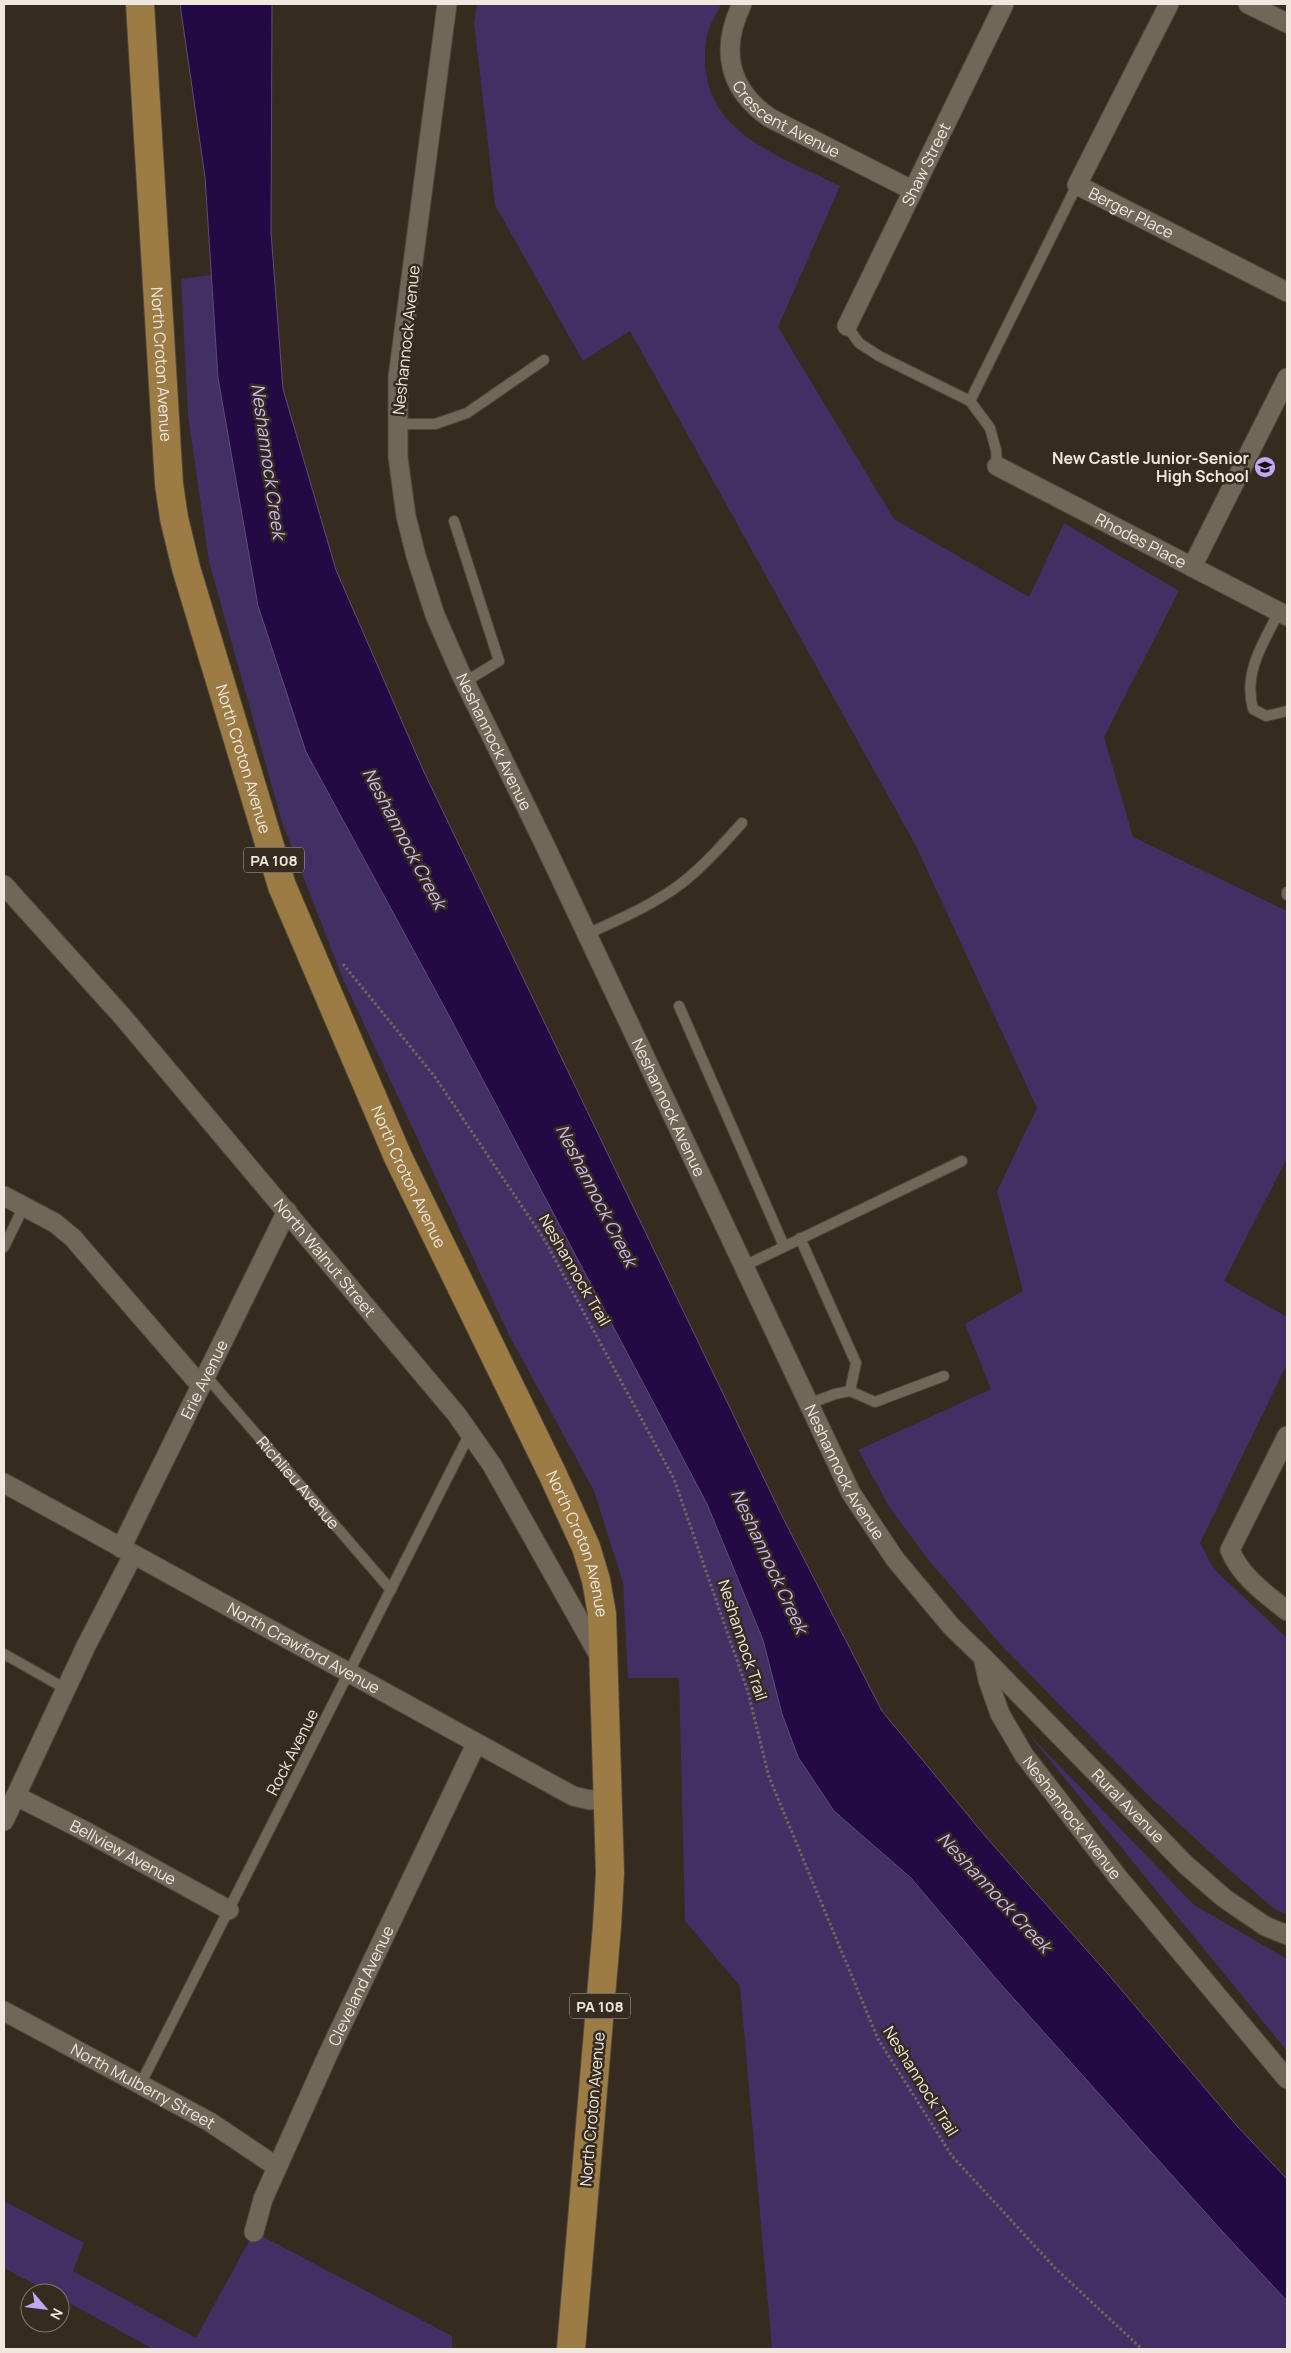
<svg xmlns="http://www.w3.org/2000/svg" width="1291" height="2353" font-family="Manrope,sans-serif">
	<style>
		.green { fill: #413063 }
		.water { fill: #240a45; stroke: #614d73 }
		.lines { fill: none; stroke-linecap: round; stroke-linejoin: round }
		.lane-casing { stroke: #4e473b; stroke-width: 12 }
		.street-casing { stroke: #4e473b; stroke-width: 21 }
		.primary-casing { stroke: #4e473b; stroke-width: 30 }
		.path { stroke: #70675b; stroke-width: 3; stroke-dasharray: 2.5 2.5; stroke-linecap: butt }
		.lane { stroke: #716758; stroke-width: 10 }
		.street { stroke: #716758; stroke-width: 19 }
		.primary { stroke: #9d7b45; stroke-width: 28 }
		.labels { text-anchor: middle; dominant-baseline: central; stroke-width: 5; stroke-linejoin: round; paint-order: stroke }
		.shield { fill: #352b1e; stroke: #b6afa5; stroke-width: 1 }
		.shield-label { font-size: 15px; font-weight: bold; fill: #eee8df }
		.street-label { font-size: 16px; fill: #eee8df; stroke: #352b1e }
		.poi-label { font-size: 16px; font-weight: bold; fill: #eee8df; stroke: #352b1e; text-anchor: end }
		.water-label { font-size: 18px; font-style: italic; fill: #c9baf1; stroke: #352b1e }
	</style>
	<rect width="100%" height="100%" fill="#352b1e"/>
	<!-- green -->
	<g class="green">
		<path d="M477,4h244c-4,9 -12,21 -14,31 -16,94 65,117 133,151l-62,141 116,192 135,78 35,-74 115,68 -75,146 29,100 154,74v247l-63,123 63,36v47l-87,179 14,26 73,69v277l-13,-6 -48,-42 -76,-70 -149,-152 -74,-87 -37,-50 -32,-58 133,-61 -26,-65 58,-33 -26,-100 40,-83 -121,-262 -286,-515 -47,30 -88,-156 -21,-183z"/>
		<path d="M211,275l7,103 88,374 141,260 260,492 56,136 19,74 16,43 36,54 76,67 311,352 66,71v48h-515l-32,-363 -55,-65 -6,-243h-51l-5,-95 -29,-92 -85,-156 -166,-356 -61,-157 -73,-260 -21,-147 -7,-136z"/>
		<path d="M1027,1732l167,173 93,54v92z"/>
		<path d="M4,2201l80,42 -11,28 123,67 58,-106 198,104v13h-299l-93,-51v-5h-9l-47,-25z"/>
	</g>
	<!-- water -->
	<path class="water" d="M180,4h92l-1,228 12,157 53,181 88,202 357,742 101,197 104,126 122,137 129,152 50,53v122l-66,-71 -223,-249 -87,-103 -77,-67 -36,-54 -16,-43 -19,-74 -56,-136 -260,-492 -141,-260 -48,-146 -40,-228 -13,-201z"/>
	<g class="lines">
		<!-- lane casing -->
		<g class="lane-casing">
			<g id="lane">
				<path d="M847,326l12,17 20,13 91,45 20,27 6,22 1,16"/>
				<path d="M970,401l107,-216"/>
				<path d="M397,424h38l32,-11 77,-53"/>
				<path d="M454,521l45,140 -34,21"/>
				<path d="M1279,612c-16,31 -36,61 -26,97l13,7 21,-5"/>
				<path d="M1287,892v3"/>
				<path d="M587,934c33,-15 66,-29 95,-51 23,-18 41,-39 60,-60"/>
				<path d="M679,1006l105,240"/>
				<path d="M800,1238l56,125 -6,28 -15,3 -27,10"/>
				<path d="M4,1247l20,-41"/>
				<path d="M744,1266l218,-105"/>
				<path id="s1" d="M206,1376l185,214"/>
				<path d="M850,1391l25,11 69,-26"/>
				<path d="M4,1654l62,35"/>
				<path d="M140,2085l330,-652"/>
			</g>
		</g>
		<!-- street casing -->
		<g class="street-casing">
			<g id="street">
				<path id="s2" d="M447,4l-49,373v80l8,59 10,40 19,59 25,57 82,167 309,654 44,66 56,67 32,31 5,23 12,34 24,41 93,121 170,203"/>
				<path id="s3" d="M742,4c-22,45 -14,85 28,114l142,72"/>
				<path id="s4" d="M1169,4l-92,181 210,107"/>
				<path d="M1248,4l39,19"/>
				<path id="s5" d="M847,326l157,-322"/>
				<path id="s6" d="M997,466l290,150"/>
				<path d="M1192,567l95,-189"/>
				<path id="s7" d="M4,885l118,131 335,399 35,50 108,192"/>
				<path d="M4,1196l51,27 18,15 128,148"/>
				<path d="M1287,1436l-57,114c11,27 35,43 57,61"/>
				<path id="s8" d="M4,1483l569,313 17,4 18,-2"/>
				<path id="s9" d="M121,1548l166,-337"/>
				<path id="s10" d="M983,1657l203,208 38,33 41,28 22,9"/>
				<path id="s11" d="M16,1796l67,34 146,80"/>
				<path d="M4,1821l82,-175 47,-91"/>
				<path id="s12" d="M4,2011l206,111 67,45"/>
				<path id="s13" d="M254,2232l9,-33 66,-147 147,-308"/>
			</g>
		</g>
		<!-- primary casing -->
		<g class="primary-casing">
			<g id="primary">
				<path id="s14" d="M140,4l29,480 5,34 12,50 96,318 116,271 154,316 34,74 10,33 6,34 8,259 -3,53 -36,423"/>
			</g>
		</g>
		<!-- path -->
		<path class="path" d="M343,964l92,113 109,162 130,240 74,213 21,85 109,262 74,117 103,112 87,81"/>
		<!-- lane -->
		<use href="#lane" class="lane"/>
		<!-- street -->
		<use href="#street" class="street"/>
		<!-- primary -->
		<use href="#primary" class="primary"/>
	</g>
	<!-- icons -->
	<defs>
		<g id="school-disc" transform="scale(1.125)"><circle r="9.5" fill="#bfa9f4" stroke="#352b1e"/><path d="M0-5L7-2L0 1L-7-2ZM-4 1L0 2.5L4 1V4Q0 6-4 4Z" fill="#111"/></g>
	</defs>
	<g fill-rule="evenodd">
		<use href="#school-disc" x="1265" y="467"/>
	</g>
	<g class="labels">
		<!-- shield labels -->
		<g class="shield">
			<rect x="244" y="847.5" width="60" height="25" rx="4"/>
			<rect x="570" y="1993.5" width="60" height="25" rx="4"/>
		</g>
		<g class="shield-label">
			<text x="274" y="860">PA 108</text>
			<text x="600" y="2006">PA 108</text>
		</g>
		<!-- street labels -->
		<g class="street-label">
			<text stroke="none"><textPath href="#s3" startOffset="144">Crescent Avenue</textPath></text>
			<text stroke="none"><textPath href="#s5" startOffset="180">Shaw Street</textPath></text>
			<text stroke="none"><textPath href="#s4" startOffset="264">Berger Place</textPath></text>
			<text transform="translate(406 340) rotate(-84)">Neshannock Avenue</text>
			<text stroke="none"><textPath href="#s14" startOffset="361">North Croton Avenue</textPath></text>
			<text stroke="none"><textPath href="#s6" startOffset="162">Rhodes Place</textPath></text>
			<text stroke="none"><textPath href="#s2" startOffset="759">Neshannock Avenue</textPath></text>
			<text stroke="none"><textPath href="#s14" startOffset="766">North Croton Avenue</textPath></text>
			<text stroke="none"><textPath href="#s2" startOffset="1164">Neshannock Avenue</textPath></text>
			<text stroke="none"><textPath href="#s14" startOffset="1216">North Croton Avenue</textPath></text>
			<text stroke="none"><textPath href="#s7" startOffset="492">North Walnut Street</textPath></text>
			<text transform="translate(575 1270) rotate(60)">Neshannock Trail</text>
			<text stroke="none"><textPath href="#s9" startOffset="188">Erie Avenue</textPath></text>
			<text stroke="none"><textPath href="#s2" startOffset="1569">Neshannock Avenue</textPath></text>
			<text stroke="none"><textPath href="#s1" startOffset="141">Richlieu Avenue</textPath></text>
			<text stroke="none"><textPath href="#s14" startOffset="1621">North Croton Avenue</textPath></text>
			<text transform="translate(743 1640) rotate(72)">Neshannock Trail</text>
			<text stroke="none"><textPath href="#s8" startOffset="342">North Crawford Avenue</textPath></text>
			<text transform="translate(292 1752) rotate(-63)">Rock Avenue</text>
			<text stroke="none"><textPath href="#s10" startOffset="208">Rural Avenue</textPath></text>
			<text stroke="none"><textPath href="#s2" startOffset="1988">Neshannock Avenue</textPath></text>
			<text stroke="none"><textPath href="#s11" startOffset="121">Bellview Avenue</textPath></text>
			<text stroke="none"><textPath href="#s13" startOffset="269">Cleveland Avenue</textPath></text>
			<text transform="translate(921 2081) rotate(58)">Neshannock Trail</text>
			<text stroke="none"><textPath href="#s12" startOffset="158">North Mulberry Street</textPath></text>
			<text transform="translate(592 2109) rotate(-85)">North Croton Avenue</text>
		</g>
		<!-- poi labels -->
		<g class="poi-label">
			<text x="1249" y="458">New Castle Junior-Senior<tspan x="1249" dy="18">High School</tspan></text>
		</g>
		<!-- water labels -->
		<g class="water-label">
			<text transform="translate(269 461) rotate(82)">Neshannock Creek</text>
			<text transform="translate(405 838) rotate(62)">Neshannock Creek</text>
			<text transform="translate(597 1195) rotate(63)">Neshannock Creek</text>
			<text transform="translate(770 1561) rotate(65)">Neshannock Creek</text>
			<text transform="translate(995 1892) rotate(47)">Neshannock Creek</text>
		</g>
	</g>
	<!-- border -->
	<rect width="1291" height="2353" fill="none" stroke="#eee8df" stroke-width="10"/>
	<!-- north arrow -->
	<g transform="translate(45 2308) rotate(118)"><circle r="24" fill="#352b1e" stroke="#7f776b"/>
	<path d="M0-4L9 19L0 12L-9 19Z" fill="#bfa9f4"/>
	<text y="-8" font-size="14" font-weight="bold" text-anchor="middle" fill="#eee8df">N</text>
	</g>
</svg>
